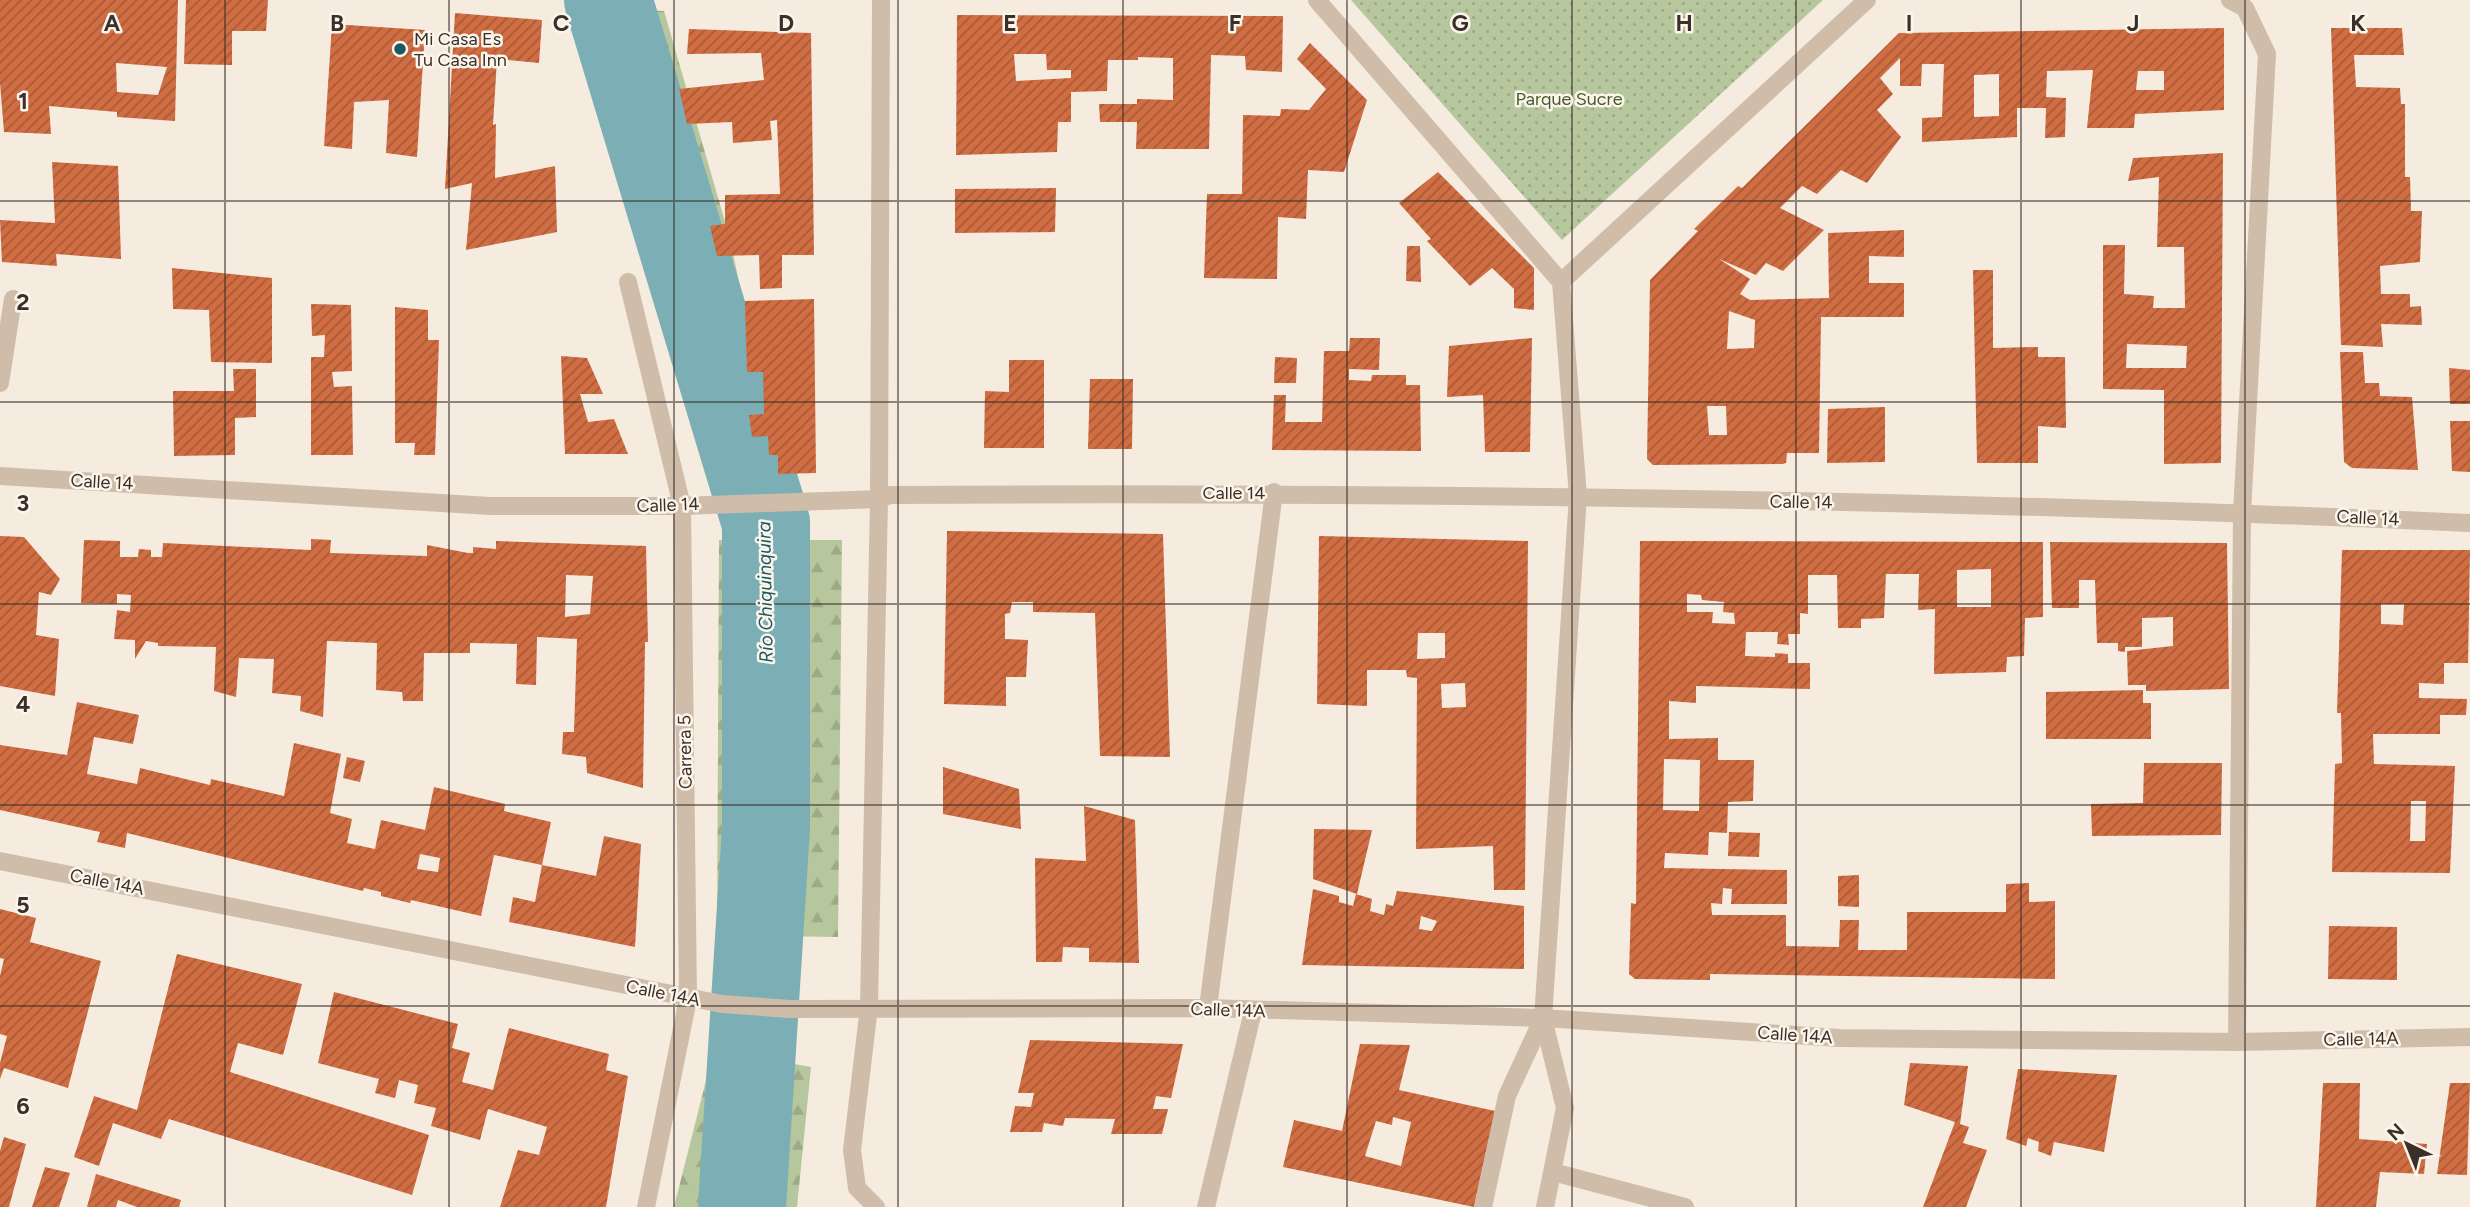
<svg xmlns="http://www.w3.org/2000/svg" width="2470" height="1207" font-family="Figtree,sans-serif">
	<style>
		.grass { fill: url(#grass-dots) }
		.forest { fill: url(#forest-firs) }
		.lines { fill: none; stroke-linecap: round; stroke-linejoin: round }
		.river { stroke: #7bafb5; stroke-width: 88 }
		.building { fill: url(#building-hatch); fill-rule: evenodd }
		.minor { stroke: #cfbda9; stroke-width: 18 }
		.grid { fill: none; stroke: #3b3029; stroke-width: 2; stroke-opacity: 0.55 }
		.poi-dot { fill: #1b5861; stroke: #fcf5ec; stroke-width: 2.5 }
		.labels { text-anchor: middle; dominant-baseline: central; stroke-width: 5; stroke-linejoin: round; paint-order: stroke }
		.poi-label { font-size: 18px; fill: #3b3029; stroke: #fcf5ec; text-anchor: start }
		.park-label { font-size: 18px; fill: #475c2b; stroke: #fcf5ec }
		.street-label { font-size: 18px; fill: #3b3029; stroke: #fcf5ec }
		.water-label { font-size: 19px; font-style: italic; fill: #1b5861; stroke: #fcf5ec }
		.grid-label { font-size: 23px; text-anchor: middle; font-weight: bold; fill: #3b3029; stroke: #fcf5ec; stroke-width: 5; stroke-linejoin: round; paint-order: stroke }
	</style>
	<defs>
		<pattern id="grass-dots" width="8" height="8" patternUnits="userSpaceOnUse" patternTransform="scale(1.75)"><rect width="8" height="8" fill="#b6c69d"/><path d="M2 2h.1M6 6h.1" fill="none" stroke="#9daa87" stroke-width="1.8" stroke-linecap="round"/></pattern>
		<pattern id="forest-firs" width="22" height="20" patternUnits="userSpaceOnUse" patternTransform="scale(1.75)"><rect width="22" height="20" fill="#b6c69d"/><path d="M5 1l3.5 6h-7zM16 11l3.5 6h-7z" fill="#9daa87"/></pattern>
		<pattern id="building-hatch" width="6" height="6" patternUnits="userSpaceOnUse" patternTransform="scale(1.75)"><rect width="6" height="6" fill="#d06d42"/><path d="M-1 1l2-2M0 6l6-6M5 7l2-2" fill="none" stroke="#aa5a37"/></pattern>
	</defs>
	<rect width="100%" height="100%" fill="#f5ecdf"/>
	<!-- grass -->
	<path class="grass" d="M1351,0h472l-261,240z"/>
	<!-- forest -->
	<g class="forest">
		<path d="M568,6l96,5 66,228 45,216 -69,9z"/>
		<path d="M719,540h123l-4,397 -121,-2z"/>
		<path d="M714,1049l97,18 -14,140h-123z"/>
	</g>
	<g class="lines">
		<!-- river -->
		<path class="river" d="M608,0l158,523v305l-24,379"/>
	</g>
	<!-- building -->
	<g class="building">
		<path d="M0,0h178l-3,121 -58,-4v-5l-68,-6 2,28 -47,-2 -4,-49zM116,63l51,4 -9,28 -41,-3z"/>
		<path d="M186,0h82l-2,31h-34v34l-48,-1z"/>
		<path d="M455,13l87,7 -3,43 -42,-4 -4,66 3,-1 -1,54 60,-12 2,66 -91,18 6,-67 -27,6z"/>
		<path d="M957,15l326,1 -1,56 -36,-2 -1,-14 -34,-1 -2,94h-73l1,-27h-37l-1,-18h38v-5l36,1v-42l-35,-1v3h-30l-1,31 -36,1v30h-13l-1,30 -101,3zM1014,54h32l1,16h24v8l-55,3z"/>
		<path d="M332,24l93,6 -8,127 -31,-4 3,-53 -35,2 -2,47 -28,-3z"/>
		<path d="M2224,28v82l-89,4 -1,14h-47l6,-58 -46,1 -1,26 20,1 -1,39 -20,1 1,-30h-29v29l-95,5v-24l20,-1 2,-53h-22l-1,22h-21v-28l-20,20 13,16 -16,16 24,27 -34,46 -26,-13 -24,24 -15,-8 -22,22 44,22 -41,41 -17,-8 -10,12 -37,-16 31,20 -10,15 10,6 79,-2 -1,-65 76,-3v27l-35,-1v27h35v34h-83l-2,136h-32l-1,10 -4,1 -129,1 -6,-6 3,-179 48,-49 -4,-2 44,-43 4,2 157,-155zM2138,71h26v19h-28zM1999,74v42l-25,1v-42zM1729,311l26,9 -1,28 -27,1zM1707,406h19l1,29h-18z"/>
		<path d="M2331,28h71l2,27h-50l2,32 44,1 1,16h4v73h5l1,34h11l-2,51 -40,4 1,28h29v13l11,-1 1,19 -41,-1 2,23 -42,-2z"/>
		<path d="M689,29l122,4 3,222h-32v33l-22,1 -1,-34 -42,1 -7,-30 15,-2v-29l55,-1 -3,-74 -7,1 2,19 -39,3 -1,-21 -45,2 -8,-35 85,-9 -3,-27 -74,1z"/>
		<path d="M1310,43l57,57 -23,72 -36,-2 -2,49 -28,-2 -1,62 -73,-1 3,-84h35l1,-79 37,1 1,-7 28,1 17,-21 -29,-30z"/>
		<path d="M2223,153l-2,310 -57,1v-74l-61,-1v-144h22l-1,49 30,2 -1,12h32l-1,-61h-27l2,-70 -31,4 5,-23zM2127,344l60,2 -1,22h-60z"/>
		<path d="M52,162l66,4 3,93 -65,-5 1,12 -55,-4 -2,-42 55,3z"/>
		<path d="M1438,172l96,96v42l-20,-2v-19l-22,-21 -22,18 -43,-45 4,-2 -32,-36z"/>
		<path d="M1056,188l-1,44 -100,1v-44z"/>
		<path d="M1407,246h13l1,36 -15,-1z"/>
		<path d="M172,268l100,10v85l-61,-1 -2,-52 -36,-1z"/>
		<path d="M1973,270h20v78l45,-1v10h27l1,71 -28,-2v37h-61z"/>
		<path d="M814,299l2,174 -38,1v-19h-9l-1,-19 -16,1 -3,-22 15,-1 -1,-42h-16l-2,-71z"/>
		<path d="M311,304l40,1 1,66 -20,1 2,15 18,-1 1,69h-42v-98h13l1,-22 -13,1z"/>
		<path d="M395,307l33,3v30h11l-4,115h-21l1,-12h-20z"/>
		<path d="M1350,338h30l-1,32 -30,-1v11l22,1 1,-6h34v10h14l1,66 -149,-1 2,-55h12l-1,27h37l2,-71h25z"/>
		<path d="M1532,338l-2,114h-45l-2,-57 -36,2 2,-51z"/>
		<path d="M2340,352h23l2,31h14l1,13 32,1 6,73 -66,-2 -8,-6z"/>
		<path d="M561,356l26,2 16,36h-23l8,28 26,-3 14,35h-63z"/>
		<path d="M1275,357l22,1 -1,25h-22z"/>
		<path d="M1009,360h35v88h-60l1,-57 24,1z"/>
		<path d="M2449,368l21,2v34h-20z"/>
		<path d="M233,369h23v48l-21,1v37l-61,1 -1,-65h61z"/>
		<path d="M1090,379h43l-1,70h-44z"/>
		<path d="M1885,407v55l-58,1 1,-54z"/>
		<path d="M2450,421h20v51l-18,-1z"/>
		<path d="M947,531l216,3 7,223 -70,-1 -5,-143 -62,-1v-10h-21l-2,11 -5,1v25l23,1 -2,37h-20v29l-62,-2z"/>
		<path d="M0,536l24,1 36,42 -9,16 -12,-3 -3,43 23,4 -4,57 -55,-10z"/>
		<path d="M1319,536l209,5 -3,349h-31l-1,-44 -77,3 1,-171 -10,-1 -1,-7h-39v36l-50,-2zM1418,633h27v25l-28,1zM1465,683l1,24 -24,1 -1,-24z"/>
		<path d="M311,539l20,1 -1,13 97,3v-11l41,8h5v-6l23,2v-8l150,5 2,96h-3l-2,146 -56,-15 -1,-16 -24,-3 1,-22h11l3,-93 -40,-2 -1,48 -20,-1 1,-40 -47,-1v10h-46l-1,48h-20l-1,-9 -26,-2 1,-47 -50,-2 -4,76 -23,-6 1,-15 -29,-3 2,-34 -35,-1 -3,39 -22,-6 2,-44 -58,-1v-3l-12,-2 -11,18v-19l-21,-1 3,-29 13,2 1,-17 -14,-1v10l-36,-1 3,-63 36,1v16h18l1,-8 12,1v7h11l1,-14 148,7zM566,575l27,1 -3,38 -25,3z"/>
		<path d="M1640,541l403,1v75l-18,1 -1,38 -17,1 -1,15 -72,2 1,-65 -17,1 1,-36h-33l-2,44 -23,1v9h-23l-1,-53h-29v39l-8,-1v21h-12l1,11 -12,-1 1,-12h-32l-1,24 30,1v-4l13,1v9h22v26l-114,-3v17l-27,-2v38l49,-1v22h36l-1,41 -25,1 -1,31 -18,-1 -1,23 -43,-2 -1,15 123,2v34h-56l1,-15 -9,-1 -1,16 -11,-1 1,12h74v31l53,1 1,-27h19l-1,30h49v-38h99v-28l23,-1v19l26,-1v78l-345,-5v6l-75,-1 -6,-5 2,-71 5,1zM1991,569v38h-34v-37zM1687,594l14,1 1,5 22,2 -1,10 11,1 1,11 -23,-1 1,-11h-26zM1664,759l36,1 -1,51 -36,-1z"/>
		<path d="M2050,542l177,1 2,146 -83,2v-6h-18l-1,-34 46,-5v-29l-31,1v29h-17v5l-7,-1v-8h-21l-2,-63h-16v28h-27z"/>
		<path d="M2342,550h128l-2,113h-24v21l-25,-1v15l48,1 -1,16h-26v19h-67l1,30 81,2 -5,107 -118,-1 3,-108 7,-1 -1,-50h-4zM2381,604h23l-1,21 -22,-1zM2411,801h15l-1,40h-15z"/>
		<path d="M2143,690v13h8v36h-105v-47z"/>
		<path d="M77,702l62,13 -6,29 -39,-7 -7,37 50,10 3,-16 70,17 1,-6 73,17 10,-53 47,11 -11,59 22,6 -5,24 28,6 6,-29 44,10 9,-43 71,17 -1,7 47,11 -9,43 54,11 8,-40 37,8 -6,103 -126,-25 4,-25 22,5 7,-37 -48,-10 -13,61 -70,-16 -1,3 -29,-7v-4l-17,-4 -1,3 -236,-58 -2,15 -28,-6 3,-10 -100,-22v-65l67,10zM420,854l20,4 -2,14 -21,-3z"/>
		<path d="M347,757l18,4 -5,21 -17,-4z"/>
		<path d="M2144,763h78l-1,72 -129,1 -1,-32 52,-1z"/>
		<path d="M943,767l76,22 2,40 -78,-15z"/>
		<path d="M1084,806l51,14 4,143 -50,-1v-14l-26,-1 -1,15h-26l-1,-104 51,3z"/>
		<path d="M1314,829l58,1 -15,64 -44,-15z"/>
		<path d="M1729,832l31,1 -1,24 -31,-1z"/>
		<path d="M1859,875v32l-21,-1v-30z"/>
		<path d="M1313,889l26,7v6l14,4 3,-12 16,5 -2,12 14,4 2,-11 7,2 4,-15 127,15v63l-222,-4zM1421,916l16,5 -5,10 -13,-2z"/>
		<path d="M0,909l36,9 -6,24 71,19 -33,127 -64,-20 -4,11v-16l7,-27 -7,-2v-58l4,-17 -4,-1z"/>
		<path d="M2329,926l68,1v53l-69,-1z"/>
		<path d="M177,954l125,30 -19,71 -45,-12 -8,29 199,63 -17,60 -243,-76 -8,20 -48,-16 -14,43 -25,-9 20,-61 43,14z"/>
		<path d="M334,992l124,32 -6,24 18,5 -8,29 31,8 16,-62 100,26 -3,16 22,6 -22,131h-106l18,-57 21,5 8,-28 -59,-18 -8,31 -49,-14 5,-18 -22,-5 4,-18 -19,-5 -4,18 -20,-5 4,-14 -61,-16z"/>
		<path d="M1030,1040l153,4 -12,54 -15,-2 -3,13h15l-6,25h-51l4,-15 -50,-1 -2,8 -19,-3 -2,9h-32l5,-26 16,1 3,-14h-16z"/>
		<path d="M1360,1044l50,1 -11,45 96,21 -21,96 -191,-40 11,-47 48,11zM1393,1117l18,5 -10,44 -36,-10 11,-35 16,4z"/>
		<path d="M1910,1063l58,3 -8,58 9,3 -6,16 24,7 -21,57h-43l32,-85 -51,-17z"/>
		<path d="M2018,1069l99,6 -13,77 -50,-10 -3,14 -13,-5 1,-9 -11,-4 -2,8 -20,-7z"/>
		<path d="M2323,1083h37l-1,56 68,5 -3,30 -44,-2 -4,35h-60z"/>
		<path d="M2450,1083h20l-3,92 -30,-1z"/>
		<path d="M4,1137l22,7 -17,63h-9v-56z"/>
		<path d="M45,1167l25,6 -11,34h-27z"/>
		<path d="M96,1174l85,26 -2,7h-42l-19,-7 -2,7h-29z"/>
	</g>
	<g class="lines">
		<!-- minor -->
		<g class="minor">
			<path d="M1317,0l244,282 17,214 -35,522 -36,78 -24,111"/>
			<path d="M2230,0l15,8 22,46 -25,459 -5,529"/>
			<path d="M628,282l54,224 6,493 -42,208"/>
			<path d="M1561,282l306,-282"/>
			<path d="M0,383l13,-84"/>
			<path d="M0,476l490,30h192l197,-7 11,-4c527,-3 1054,4 1580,28"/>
			<path d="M0,861l722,143 68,5 418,-1 335,10 296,20 398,4 233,-5"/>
			<path d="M1208,1008l66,-516"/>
			<path d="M1543,1018l22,90 -20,99"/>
			<path d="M1553,1172l132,35"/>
			<path d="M876,1207l-19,-19 -5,-38 17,-143 10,-508 2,-499"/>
			<path d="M1206,1207l47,-196"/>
		</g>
	</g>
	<!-- grid -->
	<path class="grid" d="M225,0v1207M449,0v1207M674,0v1207M898,0v1207M1123,0v1207M1347,0v1207M1572,0v1207M1796,0v1207M2021,0v1207M2245,0v1207M0,201h2470M0,402h2470M0,604h2470M0,805h2470M0,1006h2470"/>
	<!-- markers -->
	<circle class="poi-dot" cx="400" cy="49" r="7"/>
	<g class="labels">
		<!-- poi labels -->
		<g class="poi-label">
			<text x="414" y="39">Mi Casa Es<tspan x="414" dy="21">Tu Casa Inn</tspan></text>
		</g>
		<!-- park labels -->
		<g class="park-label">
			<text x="1569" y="99">Parque Sucre</text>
		</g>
		<!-- street labels -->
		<g class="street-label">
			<text transform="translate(102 482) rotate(3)">Calle 14</text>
			<text x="1234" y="493">Calle 14</text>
			<text transform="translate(1801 502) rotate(1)">Calle 14</text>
			<text transform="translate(668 505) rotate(-2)">Calle 14</text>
			<text transform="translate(2368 518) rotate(3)">Calle 14</text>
			<text transform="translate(685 752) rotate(-91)">Carrera 5</text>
			<text transform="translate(107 882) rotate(11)">Calle 14A</text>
			<text transform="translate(663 993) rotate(11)">Calle 14A</text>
			<text transform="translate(1228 1010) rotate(2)">Calle 14A</text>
			<text transform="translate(1795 1035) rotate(4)">Calle 14A</text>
			<text transform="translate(2361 1039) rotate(-1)">Calle 14A</text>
		</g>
		<!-- water labels -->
		<g class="water-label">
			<text transform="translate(765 592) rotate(-91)">Río Chiquinquira</text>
		</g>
	</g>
	<g class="grid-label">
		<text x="112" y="31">A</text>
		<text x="337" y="31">B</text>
		<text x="561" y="31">C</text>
		<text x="786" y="31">D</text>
		<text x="1010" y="31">E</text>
		<text x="1235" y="31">F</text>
		<text x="1460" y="31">G</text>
		<text x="1684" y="31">H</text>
		<text x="1909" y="31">I</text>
		<text x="2133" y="31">J</text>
		<text x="2358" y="31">K</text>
		<text x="23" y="109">1</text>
		<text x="23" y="310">2</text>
		<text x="23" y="511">3</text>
		<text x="23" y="712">4</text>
		<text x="23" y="913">5</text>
		<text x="23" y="1114">6</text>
	</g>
	<!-- north arrow -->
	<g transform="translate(2407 1144) rotate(317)" stroke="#fcf5ec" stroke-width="5" paint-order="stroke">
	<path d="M0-5L12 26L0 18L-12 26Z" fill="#3b3029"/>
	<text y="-10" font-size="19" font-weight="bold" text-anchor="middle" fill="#3b3029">N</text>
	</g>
</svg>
